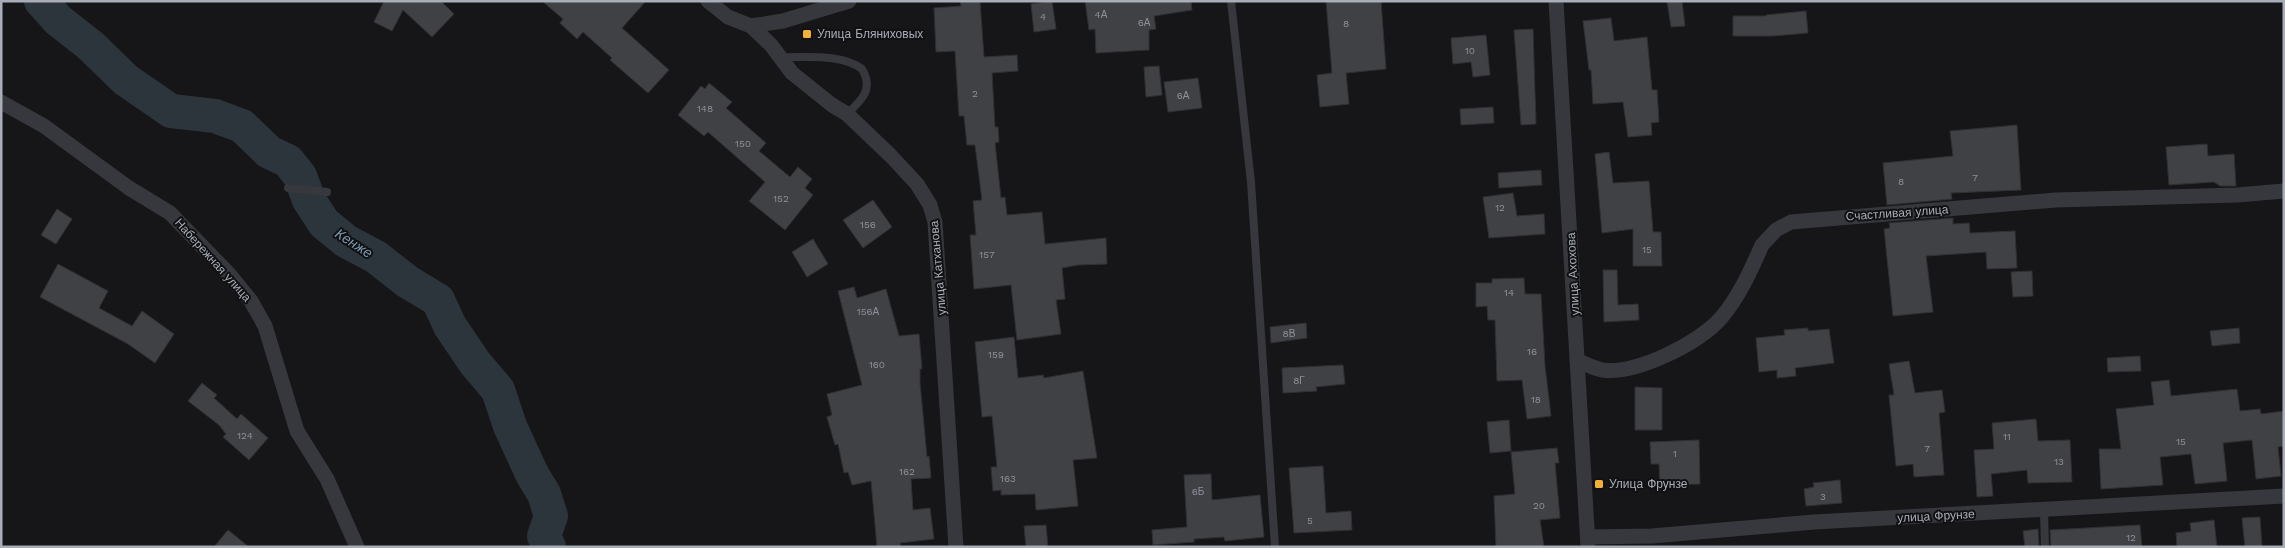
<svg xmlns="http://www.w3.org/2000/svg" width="2285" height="548" font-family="'Work Sans',sans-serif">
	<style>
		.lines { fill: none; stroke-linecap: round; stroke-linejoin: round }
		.river { stroke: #2c353c; stroke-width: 34 }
		.building { fill: #404145; stroke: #303034 }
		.service { stroke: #37383d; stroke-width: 8 }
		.minor { stroke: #37383d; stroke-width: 15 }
		.poi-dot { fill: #f2b134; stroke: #111113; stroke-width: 2 }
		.labels { text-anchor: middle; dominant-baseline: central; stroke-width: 4; stroke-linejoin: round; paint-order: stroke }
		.number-label { font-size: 10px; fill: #8e929b }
		.poi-label { font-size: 12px; fill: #a8adb8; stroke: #111113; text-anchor: start }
		.street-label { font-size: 12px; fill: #a8adb8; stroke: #111113 }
		.water-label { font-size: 14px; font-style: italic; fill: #7f9bb3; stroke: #111113 }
	</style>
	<rect width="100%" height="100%" fill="#161618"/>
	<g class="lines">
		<!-- river -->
		<path class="river" d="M41,1l17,19 33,26 35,34 45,31 44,5 27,10 27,26 19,9 12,15 9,24 15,23 22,18 30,16 32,25 30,18 12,26 25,37 23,27 12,36 22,48 12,20 7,22 -7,20 5,11"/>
	</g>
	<!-- building -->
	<g class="building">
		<path d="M384,1h57l13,13 -22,23 -29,-27 -11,21 -18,-9z"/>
		<path d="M542,1h104l-24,27 47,42 -21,23 -38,-33 2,-2 -29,-26 -6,7 -17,-16 3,-4z"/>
		<path d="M960,1h20l4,56 33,-2 1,16 -26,2 3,54h3l1,15 -4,1 6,55 4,-1 2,18 35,-3 3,32 61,-6 1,26 -29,1 -16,3 3,31 -9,1 5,34 -44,6 -6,-55 -37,4 -4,-54h6l-3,-34 9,-1 -7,-55h-8l-3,-29h-5l-4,-65 -19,1 -2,-44 27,-2z"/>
		<path d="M1052,1l4,28 -22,3 -3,-28z"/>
		<path d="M1085,1h106l1,9 -38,6 2,13 -7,1v20l-53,3 -1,-24 -6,1z"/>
		<path d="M1326,1h55l5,68 -40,4 3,31 -29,3 -3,-32 15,-2z"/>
		<path d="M1667,1h15l3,25 -14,1z"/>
		<path d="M1806,11l2,22 -35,3h-40v-20h33v-1z"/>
		<path d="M1611,18l3,23 33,-4 5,53h5l2,32 -8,1 1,12 -24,2 -5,-35 -30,2 -2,-34h-2l-6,-49z"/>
		<path d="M1533,29l3,95 -15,1 -7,-95z"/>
		<path d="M1486,35l4,40 -17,2 -2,-15 -18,2 -2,-26z"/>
		<path d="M1159,66l3,29 -16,2 -2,-30z"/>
		<path d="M1198,78l4,30 -34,4 -4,-30z"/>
		<path d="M709,83l23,19 -6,6 40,35 -7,8 31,26 8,-10 14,12 -7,9 8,7 -28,35 -36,-29 16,-19 -57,-50 -4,4 -26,-21 23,-29 4,3z"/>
		<path d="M1493,107l1,16 -33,2 -1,-16z"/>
		<path d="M2017,125l4,65 -70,3 1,6 -65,6 -4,-42 70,-7 -3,-25z"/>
		<path d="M2207,144l1,12 26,-2 2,32h-16l-6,-4 -45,3 -3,-38z"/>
		<path d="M1609,152l4,31 36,-2 4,51h8l1,34h-29v-37l-31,4 -7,-79z"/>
		<path d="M1541,170l1,15 -43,3 -1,-15z"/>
		<path d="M1513,193l4,23 27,-2 1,20 -56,4 -6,-41z"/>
		<path d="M873,200l19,27 -29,21 -20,-28z"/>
		<path d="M57,209l15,10 -16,25 -15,-9z"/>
		<path d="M1953,218v6l16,-1 1,10 45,-2 2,37 -30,1 -1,-17 -60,4 7,56 -40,4 -9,-87 6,-1 -1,-5z"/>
		<path d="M813,239l15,25 -21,13 -15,-25z"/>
		<path d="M58,264l50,27 -9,17 33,18 10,-15 32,23 -19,29 -27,-19 -88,-47z"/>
		<path d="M1603,270h14l1,35 20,-1 1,16 -35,2z"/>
		<path d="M2032,271l1,25 -20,1 -2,-25z"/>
		<path d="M1524,278l1,16h16l4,72 6,50 -24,3 -5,-39 -25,1 -2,-61h-7l-1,-14 -11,1v-24h16v-4z"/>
		<path d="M854,287l3,11 29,-9 13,47 20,-2 3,35h-2v14l7,74 2,-1 2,22 -20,1 2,31 17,-2 4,31 -34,4 1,4h-24l-6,-66 -19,4 -4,-13 -4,1 -6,-29 -3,1 -8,-28 5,-2 -5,-21 35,-9 -24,-94z"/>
		<path d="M1306,323l1,15 -36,5 -1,-16z"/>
		<path d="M1808,328v3l21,-2 5,34 -39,5 1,8 -19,2v-8l-18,2 -3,-34 29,-3 -1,-5z"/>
		<path d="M2239,328l1,15 -28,3 -2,-15z"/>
		<path d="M1014,337l4,41 25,-3 1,3 39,-7 14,87 -24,2 5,46 -42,4 -1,-16 -34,1v-5l-8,1 -2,-24h6l-5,-51 -10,1 -7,-75z"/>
		<path d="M2140,356l1,15 -33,1 -1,-14z"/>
		<path d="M1909,361l6,32 27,-3 3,22 -6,1 5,62 -30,2 -1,-13 -17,2 -7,-71h5l-5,-31z"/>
		<path d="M1343,365l2,19 -29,3 1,4 -34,2 -1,-25z"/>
		<path d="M2169,380l2,16 66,-7 3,22 20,-2 1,5 23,-3v35l-6,1 3,29 -25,3 -4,-39 -29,3 4,38 -32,3 -4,-30 -31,3 3,28 -62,4 -2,-40h22l-5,-40 38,-4 -3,-23z"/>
		<path d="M202,383l15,12 -3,3 23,21 4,-5 27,24 -19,22 -26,-23 3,-3 -7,-9 -31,-24z"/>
		<path d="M1635,387l27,1v42h-27z"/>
		<path d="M2036,419l2,22 32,-1 2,42 -44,1 -1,-13 -36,4 2,22 -16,1 -3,-47 20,-1 -2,-26z"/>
		<path d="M1509,420l2,31 -21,2 -3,-31z"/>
		<path d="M1699,440l1,44 -40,1 -1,-21h-8l-1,-22z"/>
		<path d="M1557,448l2,15h-4l5,55 -20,2 4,27h-48l-2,-51 21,-2 -4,-42z"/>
		<path d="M1323,466l3,47 25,-2 1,19 -58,3 -5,-65z"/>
		<path d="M1211,474l1,26 48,-5 4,42 -39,4 -1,-4 -30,2v3l-41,3 -1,-15 35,-3 -3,-52z"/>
		<path d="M1840,480l2,23 -36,3 -2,-17 10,-2 -1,-4z"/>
		<path d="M2260,517l2,30h-17l-3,-29z"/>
		<path d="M2214,520l3,27h-40l-1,-14 15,-2 -1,-8z"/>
		<path d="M1046,525l2,22h-22l-2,-21z"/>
		<path d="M2140,525l2,22h-91l-1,-17z"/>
		<path d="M2038,529l1,18h-14l-2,-16z"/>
		<path d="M228,530l21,17h-35z"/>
	</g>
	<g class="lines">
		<!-- service -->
		<g class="service">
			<path d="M1231,1l20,181 24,365"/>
			<path d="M780,57c25,1 61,-4 82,12 12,20 0,31 -15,45"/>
			<path d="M288,188l39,4"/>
			<path d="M2044,511l1,36"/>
		</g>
		<!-- minor -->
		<g class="minor">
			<path d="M708,1l20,16 23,9 20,19 21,28 40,32 15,9 44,42 26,28 13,21 5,17 21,325"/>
			<path d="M1556,1l32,545"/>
			<path d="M751,26l32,-5 66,-20"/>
			<path d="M1,102l43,24 85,62 41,25 59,61 22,27 14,25 32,105 30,48 30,68"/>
			<path d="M1577,360c8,4 16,8 25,10 34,5 97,-27 119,-52 18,-21 30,-48 41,-73l14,-15 15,-8 265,-22 181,-5 47,-4"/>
			<path d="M1588,537l64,-1 162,-14 470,-26"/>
		</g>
	</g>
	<!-- markers -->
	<g class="poi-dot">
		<rect x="802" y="29" width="10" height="10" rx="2.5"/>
		<rect x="1594" y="479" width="10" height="10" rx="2.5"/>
	</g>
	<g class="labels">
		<!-- number labels -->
		<g class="number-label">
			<text x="1101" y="14">4А</text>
			<text x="1043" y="16">4</text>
			<text x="1144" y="22">6А</text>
			<text x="1346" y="23">8</text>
			<text x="1470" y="50">10</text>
			<text x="975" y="93">2</text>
			<text x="1183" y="95">6А</text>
			<text x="705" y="108">148</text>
			<text x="743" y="143">150</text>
			<text x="1975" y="177">7</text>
			<text x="1901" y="181">8</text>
			<text x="781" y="198">152</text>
			<text x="1500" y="207">12</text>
			<text x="868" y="224">156</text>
			<text x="1647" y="249">15</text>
			<text x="987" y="254">157</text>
			<text x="1509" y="292">14</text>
			<text x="868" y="311">156А</text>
			<text x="1289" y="333">8В</text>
			<text x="1532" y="351">16</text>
			<text x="996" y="354">159</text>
			<text x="877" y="364">160</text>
			<text x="1299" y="380">8Г</text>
			<text x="1536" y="399">18</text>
			<text x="245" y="435">124</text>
			<text x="2007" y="436">11</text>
			<text x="2181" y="441">15</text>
			<text x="1927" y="448">7</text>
			<text x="1675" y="453">1</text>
			<text x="2059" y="461">13</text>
			<text x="907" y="471">162</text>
			<text x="1008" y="478">163</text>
			<text x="1198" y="491">6Б</text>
			<text x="1823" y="496">3</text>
			<text x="1539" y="505">20</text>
			<text x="1310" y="520">5</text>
			<text x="2131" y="537">12</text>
		</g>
		<!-- poi labels -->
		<g class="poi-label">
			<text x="817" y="34">Улица Бляниховых</text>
			<text x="1609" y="484">Улица Фрунзе</text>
		</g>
		<!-- street labels -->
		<g class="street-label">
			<text transform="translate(1897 213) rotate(-4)">Счастливая улица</text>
			<text transform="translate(213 260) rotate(48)">Набережная улица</text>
			<text transform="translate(938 268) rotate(-95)">улица Катханова</text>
			<text transform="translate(1573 274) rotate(-93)">улица Ахохова</text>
			<text transform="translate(1936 516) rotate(-3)">улица Фрунзе</text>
		</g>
		<!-- water labels -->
		<g class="water-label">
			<text transform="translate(354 243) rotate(33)">Кенже</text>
		</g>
	</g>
	<!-- border -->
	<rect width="2285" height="548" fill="none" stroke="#a8adb8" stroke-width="5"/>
</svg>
